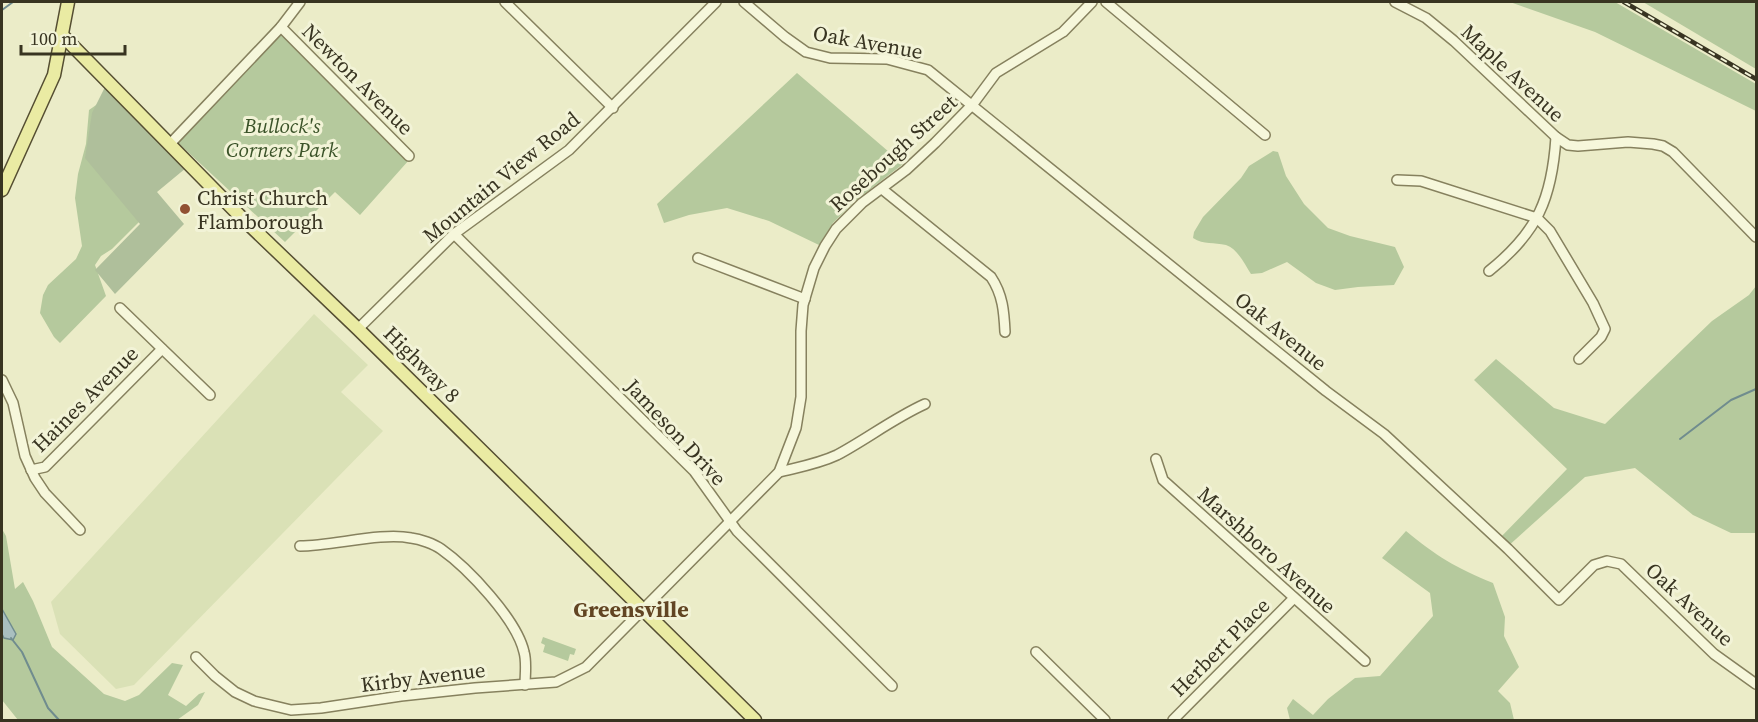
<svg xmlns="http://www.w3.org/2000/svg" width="1758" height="722" font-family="'Source Serif 4',serif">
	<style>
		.farmland { fill: #dae1b6 }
		.green { fill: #b5c99d }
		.cemetery { fill: #afbf9b }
		.water { fill: #a9bfc0; stroke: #708c8e; stroke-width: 1.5 }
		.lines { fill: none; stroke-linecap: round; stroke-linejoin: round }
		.stream { stroke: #708c8e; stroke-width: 2 }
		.minor-casing { stroke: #86815e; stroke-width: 12 }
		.major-casing { stroke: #554e32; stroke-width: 15 }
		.minor { stroke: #f6f7db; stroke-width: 9 }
		.major { stroke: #eaeba3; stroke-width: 12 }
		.rail-casing { stroke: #383421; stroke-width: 4.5 }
		.rail { stroke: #f2f3d7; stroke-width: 2; stroke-dasharray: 7; stroke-linecap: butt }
		.poi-dot { fill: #915132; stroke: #f2f3d7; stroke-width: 2 }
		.labels { text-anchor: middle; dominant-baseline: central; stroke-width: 6; stroke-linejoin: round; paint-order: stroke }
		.street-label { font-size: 21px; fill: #383421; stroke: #f2f3d7 }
		.park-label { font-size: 21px; font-style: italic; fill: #3b5329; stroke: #f2f3d7 }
		.poi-label { font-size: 21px; fill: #383421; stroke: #f2f3d7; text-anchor: start }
		.neighbourhood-label { font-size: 22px; font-weight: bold; fill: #624523; stroke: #f2f3d7 }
	</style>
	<rect width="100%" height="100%" fill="#ebecc8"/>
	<!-- farmland -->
	<path class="farmland" d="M314,314l54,51 -27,27 42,39 -249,254 -18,4 -56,-55 -9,-32z"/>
	<!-- green -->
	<g class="green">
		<path d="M1510,2h105l141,82v27l-161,-79z"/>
		<path d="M1643,2h113v67z"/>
		<path d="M281,31l128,129 -49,55 -25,-23 -50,50 -109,-101z"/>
		<path d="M797,73l106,91 -48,37 -22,22 -14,22 -50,-24 -42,-13 -38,7 -25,8 -7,-19z"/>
		<path d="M99,103l51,108 -38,38 -11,7 -6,9 11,31 -46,47 -6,-6 -14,-24 3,-18 5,-10 28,-26 6,-13 -7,-48 3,-24 8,-30 3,-34z"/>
		<path d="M1273,151l5,1 8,24 18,28 24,24 22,8 45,11 9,20 -10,18 -36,2 -23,3 -19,-7 -29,-21 -25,11 -11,1c-6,-9 -13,-25 -25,-29 -12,-3 -22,0 -33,-7l1,-6 9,-15 38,-39 8,-12z"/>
		<path d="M1756,286v247h-25l-38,-18 -58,-47 -50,9 -79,71 -8,-8 69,-71 -93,-89 22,-21 58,49 51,16 107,-103 37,-26z"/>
		<path d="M2,529l4,7 9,53 8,-7 10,19 19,46 52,47 21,7 14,-6 33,-32 11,2 -15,30 18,11 13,-12 6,-2 -7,13 -21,15h-159l-16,-20v-66l2,4 12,-4 -14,-25z"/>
		<path d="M1406,531c30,25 50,37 87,52l12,34 -1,19 15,31 -21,24 12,12 4,17h-224l-3,-12 6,-9 20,16 15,-16 27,-21 25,-2 53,-60 -3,-23 -48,-35z"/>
		<path d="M543,637l33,12 -2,6 -4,-1 -2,7 -25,-9 2,-7 -4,-2z"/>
	</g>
	<!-- cemetery -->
	<path class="cemetery" d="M105,87l81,81 -29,24 27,32 -69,70 -20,-24 45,-46 -55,-66 7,-45z"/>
	<!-- water -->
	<path class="water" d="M2,609l14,25 -3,6 -9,-2 -2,-4z"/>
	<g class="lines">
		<!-- stream -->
		<g class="stream">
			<path d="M2,10l11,-8"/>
			<path d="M1680,439l51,-39 25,-11"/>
			<path d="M11,638l11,14 26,56 11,12"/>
		</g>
		<!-- minor casing -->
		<g class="minor-casing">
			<g id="minor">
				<path d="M505,2l108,106"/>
				<path d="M744,2l41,35 21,15 24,6 57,1 41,11 398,321 58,43 124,115 51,51 35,-35 13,-4 14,3 93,90 42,30"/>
				<path d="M1106,2l159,133"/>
				<path d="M1395,2l31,16 28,23 102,96 12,8 10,1 50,-4 25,2 10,2 10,6 83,85"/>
				<path d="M281,27l128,129"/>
				<path d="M169,145l112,-118 19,-25"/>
				<path d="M1397,180l24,1 116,37 13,13 43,72 12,26 -4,8 -22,22"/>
				<path d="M882,189l109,88c12,18 13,35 14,55"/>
				<path d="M454,234l240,237 43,60 155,155"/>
				<path d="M698,258l107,41"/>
				<path d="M1489,271c49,-39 63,-73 67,-134"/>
				<path d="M120,308l90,87"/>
				<path d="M358,329l96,-95 115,-84 147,-148"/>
				<path d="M2,380l11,23 12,53 10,22 10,15 35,37"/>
				<path d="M1156,459l7,21 202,181"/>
				<path d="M31,470l14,-3 117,-118"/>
				<path d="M779,472c20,-5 39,-8 58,-17 30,-16 57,-37 88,-51"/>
				<path d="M300,546c33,0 81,-14 111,-8 9,1 23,6 30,11 27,19 76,71 83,103 3,10 1,23 1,33"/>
				<path d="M1036,652l69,68"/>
				<path d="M196,657l19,19 20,16 19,9 37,9 30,-2 80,-12 74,-8 81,-6 30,-15 193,-195 17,-44 5,-31v-66l2,-26 11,-37 11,-22 11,-17 26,-26 44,-33 29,-27 38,-39 23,-31 67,-41 29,-30"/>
				<path d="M1173,720l120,-121"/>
			</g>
		</g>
		<!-- major casing -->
		<g class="major-casing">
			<g id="major">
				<path d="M62,35l177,180 119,114 397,391"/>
				<path d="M2,190l52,-115 14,-73"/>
			</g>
		</g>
		<!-- minor -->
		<use href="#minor" class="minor"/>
		<!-- major -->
		<use href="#major" class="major"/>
		<!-- rail casing -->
		<g class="rail-casing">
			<path id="rail" d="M1624,2l132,77"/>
		</g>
		<!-- rail -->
		<use href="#rail" class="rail"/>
	</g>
	<!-- markers -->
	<circle class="poi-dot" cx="185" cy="209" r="6"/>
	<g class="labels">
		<!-- street labels -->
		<g class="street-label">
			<text transform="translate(868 42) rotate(10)">Oak Avenue</text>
			<text transform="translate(1513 73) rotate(43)">Maple Avenue</text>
			<text transform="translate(358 79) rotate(45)">Newton Avenue</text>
			<text transform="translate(893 153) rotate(-42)">Rosebough Street</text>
			<text transform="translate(501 177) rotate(-39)">Mountain View Road</text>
			<text transform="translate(1281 331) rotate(39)">Oak Avenue</text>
			<text transform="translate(422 364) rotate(45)">Highway 8</text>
			<text transform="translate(85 399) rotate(-45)">Haines Avenue</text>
			<text transform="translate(676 432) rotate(47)">Jameson Drive</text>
			<text transform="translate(1267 550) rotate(42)">Marshboro Avenue</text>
			<text transform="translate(1690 604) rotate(43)">Oak Avenue</text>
			<text transform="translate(1220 647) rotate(-45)">Herbert Place</text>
			<text transform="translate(423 677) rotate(-7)">Kirby Avenue</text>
		</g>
		<!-- park labels -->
		<g class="park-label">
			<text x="282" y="125">Bullock's<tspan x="282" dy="24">Corners Park</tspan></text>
		</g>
		<!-- poi labels -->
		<g class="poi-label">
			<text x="197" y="197">Christ Church<tspan x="197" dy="24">Flamborough</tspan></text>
		</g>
		<!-- neighbourhood labels -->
		<g class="neighbourhood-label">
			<text x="631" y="609">Greensville</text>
		</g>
	</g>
	<!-- border -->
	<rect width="1758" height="722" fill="none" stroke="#383421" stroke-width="6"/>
	<!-- scale -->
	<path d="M21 45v9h104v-9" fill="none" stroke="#383421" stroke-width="3"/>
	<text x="30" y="45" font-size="18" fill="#383421" stroke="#f2f3d7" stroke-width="4.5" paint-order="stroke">100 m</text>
</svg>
